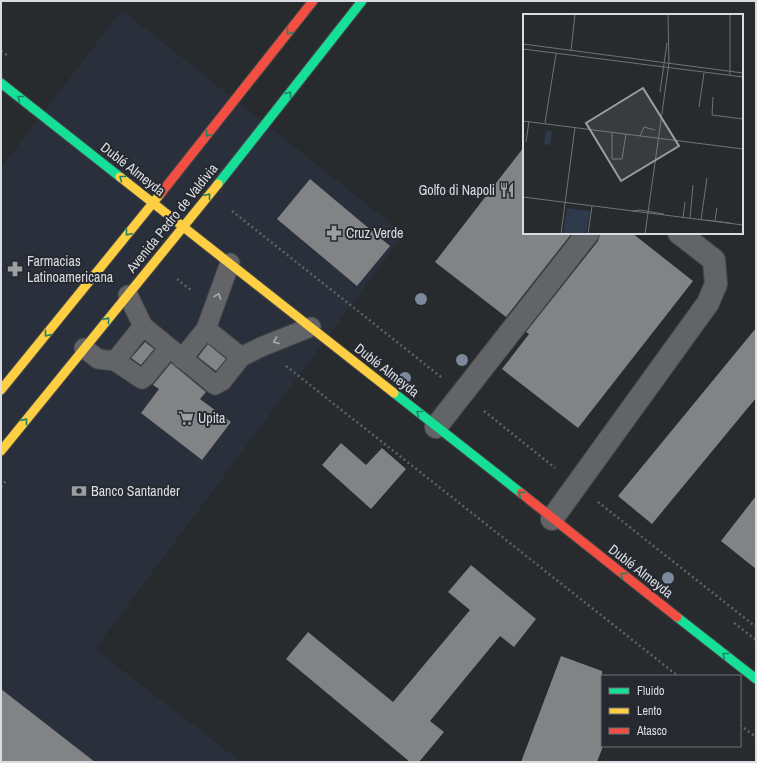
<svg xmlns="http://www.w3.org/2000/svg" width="757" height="763" font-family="'Archivo Narrow',sans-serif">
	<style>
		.built { fill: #2a303b }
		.building { fill: #818385 }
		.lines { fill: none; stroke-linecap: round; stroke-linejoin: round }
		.lane-casing { stroke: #46484a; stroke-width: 21 }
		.street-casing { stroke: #46484a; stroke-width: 24 }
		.fast-casing { stroke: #46484a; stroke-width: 11 }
		.slow-casing { stroke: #46484a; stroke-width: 11 }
		.jam-casing { stroke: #46484a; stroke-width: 11 }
		.path { stroke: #606264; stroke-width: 2.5; stroke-dasharray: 2 3; stroke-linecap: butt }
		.lane { stroke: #626467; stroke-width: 19 }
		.street { stroke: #626467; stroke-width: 22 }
		.fast { stroke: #16e098; stroke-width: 9 }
		.slow { stroke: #ffcf43; stroke-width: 9 }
		.jam { stroke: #f24e42; stroke-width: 9 }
		.tree { fill: #7c889b }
		.oneway { stroke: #1e8564 }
		.oneway2 { stroke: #aaacb0 }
		.labels { text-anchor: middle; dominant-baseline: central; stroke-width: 4; stroke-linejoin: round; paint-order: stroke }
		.street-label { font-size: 14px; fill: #dadce1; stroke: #262a30 }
		.poi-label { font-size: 14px; fill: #dadce1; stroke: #262a30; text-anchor: start }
		.inset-road { fill: none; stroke: #6f7276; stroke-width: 1 }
		.view { fill: #9c9ea2; fill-opacity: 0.15; stroke: #9c9ea2; stroke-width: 2 }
		.inset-edge { fill: none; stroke: #dadce1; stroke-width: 2 }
	</style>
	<rect width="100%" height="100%" fill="#282b2e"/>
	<!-- built -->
	<path class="built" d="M122,10l282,224 -309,415 146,113h-240v-594z"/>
	<!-- building -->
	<g class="building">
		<path d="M524,147v86h48l-66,84 -71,-55z"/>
		<path d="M310,179l80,67 -33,40 -80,-67z"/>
		<path d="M600,233h32l61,48 -115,147 -76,-59 27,-35 -3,-2 72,-91z"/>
		<path d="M756,328v70l-104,126 -34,-28z"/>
		<path d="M145,342l9,7 -13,16 -10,-7z"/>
		<path d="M208,344l18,15 -10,12 -18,-14z"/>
		<path d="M171,363l35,29 -6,7 31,23 -29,38 -61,-47 18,-24 -6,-4z"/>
		<path d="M341,443l25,22 16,-17 24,21 -35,40 -49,-44z"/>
		<path d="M756,496v73l-35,-28z"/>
		<path d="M471,565l65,54 -22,28 -14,-11 -70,85 14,11 -25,30h-9l-124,-103 22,-27 85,70 77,-92 -22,-18z"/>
		<path d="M561,656l41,15v78l-5,13h-76z"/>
		<path d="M1,689l94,73h-94z"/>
	</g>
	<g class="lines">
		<!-- lane casing -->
		<g class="lane-casing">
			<g id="lane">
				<path d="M128,295l15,31 72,59 7,-4 19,-24 20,-10 50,-20"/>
				<path d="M206,329l35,28"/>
				<path d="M84,348l14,11 17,2 27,18 4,-3 23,-28"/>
				<path d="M182,359l24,-30 24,-66"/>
				<path d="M115,361l28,-35"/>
			</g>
		</g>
		<!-- street casing -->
		<g class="street-casing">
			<g id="street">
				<path d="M436,427l152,-194"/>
				<path d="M552,519l156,-216 8,-19 -2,-24 -35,-27"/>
			</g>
		</g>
		<!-- fast casing -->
		<g class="fast-casing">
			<g id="fast">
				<path d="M1,83l119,94"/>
				<path d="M218,184l144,-183"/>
				<path d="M394,393l127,100"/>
				<path d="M677,617l79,62"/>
			</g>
		</g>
		<!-- slow casing -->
		<g class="slow-casing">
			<g id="slow">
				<path d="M120,177l274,216"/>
				<path d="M1,390l160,-197"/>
				<path d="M1,451l217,-267"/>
			</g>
		</g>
		<!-- jam casing -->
		<g class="jam-casing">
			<g id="jam">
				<path d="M161,193l152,-192"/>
				<path d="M521,493l156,124"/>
			</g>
		</g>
		<!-- path -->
		<g class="path">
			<path d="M1,51l6,4"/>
			<path d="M232,211l209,166"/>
			<path d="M177,279l15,12"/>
			<path d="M286,366l392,310"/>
			<path d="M484,411l71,57"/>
			<path d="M1,487l6,-8"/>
			<path d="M598,502l158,125"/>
			<path d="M734,623l22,17"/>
			<path d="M740,725l16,12"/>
		</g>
		<!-- lane -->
		<use href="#lane" class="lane"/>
		<!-- street -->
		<use href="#street" class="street"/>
		<!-- fast -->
		<use href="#fast" class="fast"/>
		<!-- slow -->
		<use href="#slow" class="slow"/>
		<!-- jam -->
		<use href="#jam" class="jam"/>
	</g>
	<!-- trees -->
	<g class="tree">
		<circle cx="421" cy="299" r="6"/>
		<circle cx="462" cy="360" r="6"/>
		<circle cx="405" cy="378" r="6"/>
		<circle cx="668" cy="578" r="6"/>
	</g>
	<!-- one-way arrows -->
	<defs><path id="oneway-chevron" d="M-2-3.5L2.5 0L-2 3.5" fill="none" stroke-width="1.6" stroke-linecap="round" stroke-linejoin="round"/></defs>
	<g class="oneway">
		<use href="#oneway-chevron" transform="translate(289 32) rotate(128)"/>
		<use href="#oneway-chevron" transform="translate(289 94) rotate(-52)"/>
		<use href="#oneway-chevron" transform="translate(20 98) rotate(-142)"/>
		<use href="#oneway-chevron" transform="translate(208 134) rotate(128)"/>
		<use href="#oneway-chevron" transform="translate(122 178) rotate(-142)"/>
		<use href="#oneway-chevron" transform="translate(208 196) rotate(-52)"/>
		<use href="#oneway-chevron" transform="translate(128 233) rotate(129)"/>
		<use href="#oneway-chevron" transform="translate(107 320) rotate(-51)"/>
		<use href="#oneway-chevron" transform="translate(47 334) rotate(129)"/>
		<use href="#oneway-chevron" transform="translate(419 413) rotate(-142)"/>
		<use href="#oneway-chevron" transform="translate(25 421) rotate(-51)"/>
		<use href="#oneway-chevron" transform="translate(521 494) rotate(-142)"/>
		<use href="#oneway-chevron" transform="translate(623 575) rotate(-142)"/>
		<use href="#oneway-chevron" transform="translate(725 655) rotate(-142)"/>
	</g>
	<g class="oneway2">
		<use href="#oneway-chevron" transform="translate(218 296) rotate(-70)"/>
		<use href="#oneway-chevron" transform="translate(276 341) rotate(159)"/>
	</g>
	<!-- icons -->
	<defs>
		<g id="restaurant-bare" transform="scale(1.2)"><path d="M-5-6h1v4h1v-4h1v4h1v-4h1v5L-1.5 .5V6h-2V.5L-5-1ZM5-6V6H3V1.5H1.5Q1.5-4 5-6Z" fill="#9c9ea2" stroke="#262a30" stroke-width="2.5" paint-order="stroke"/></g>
		<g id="pharmacy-bare" transform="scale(1.2)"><path d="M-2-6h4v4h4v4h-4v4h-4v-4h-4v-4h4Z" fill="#9c9ea2" stroke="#262a30" stroke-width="2.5" paint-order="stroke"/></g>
		<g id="supermarket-bare" transform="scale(1.2)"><path d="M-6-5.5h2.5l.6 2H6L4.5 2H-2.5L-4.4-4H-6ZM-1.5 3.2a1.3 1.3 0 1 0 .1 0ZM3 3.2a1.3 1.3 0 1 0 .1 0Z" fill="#9c9ea2" stroke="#262a30" stroke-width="2.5" paint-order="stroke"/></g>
		<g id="bank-bare" transform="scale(1.2)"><path d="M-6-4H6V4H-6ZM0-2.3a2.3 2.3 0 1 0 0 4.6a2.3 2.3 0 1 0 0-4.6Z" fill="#9c9ea2" stroke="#262a30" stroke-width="2.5" paint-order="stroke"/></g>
	</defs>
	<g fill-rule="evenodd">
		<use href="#restaurant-bare" x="507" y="190"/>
		<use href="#pharmacy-bare" x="334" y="233"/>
		<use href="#pharmacy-bare" x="15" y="269"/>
		<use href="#supermarket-bare" x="186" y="418"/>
		<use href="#bank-bare" x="79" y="491"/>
	</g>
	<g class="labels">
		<!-- street labels -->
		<g class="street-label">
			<text transform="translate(133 169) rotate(38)">Dublé Almeyda</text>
			<text transform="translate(172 218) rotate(-51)">Avenida Pedro de Valdivia</text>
			<text transform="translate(387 370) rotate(38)">Dublé Almeyda</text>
			<text transform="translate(641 571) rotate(38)">Dublé Almeyda</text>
		</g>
		<!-- poi labels -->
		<g class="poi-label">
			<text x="495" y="190" text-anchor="end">Golfo di Napoli</text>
			<text x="346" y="233">Cruz Verde</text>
			<text x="27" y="261">Farmacias<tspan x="27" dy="16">Latinoamericana</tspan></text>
			<text x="198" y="418">Upita</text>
			<text x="91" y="491">Banco Santander</text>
		</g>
	</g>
	<!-- overview -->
	<g transform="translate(523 14)">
		<rect width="220" height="220" fill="#282b2e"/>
		<path d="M23,116l6,1 -2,14 -6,-1zM44,194l23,3 -4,23h-23z" fill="#2f3b4c"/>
		<path class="inset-road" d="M0,30l220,29M0,35l220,28M48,37l4,-37M207,61v-61M137,78l7,-49M190,83l-1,18 31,4M176,93l5,-34M0,107l220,28M22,109l11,-69M89,118v27h10l4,-25M117,122l4,-9 11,3M3,128l3,-21M0,183l220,28M109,197l8,-1 24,4M160,204l2,-16M167,204l3,-33M178,206l6,-42M183,206l24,3M192,206l2,-12M38,220l14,-107M65,220l4,-28M122,220l24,-171 -1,-49"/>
		<path class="view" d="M120,74l36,58 -58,35 -35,-58z"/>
		<rect width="220" height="220" class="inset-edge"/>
	</g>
	<!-- border -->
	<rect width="757" height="763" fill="none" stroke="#dadce1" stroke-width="4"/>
	<!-- legend -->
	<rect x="601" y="675" width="140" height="72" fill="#262a30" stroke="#6e7177"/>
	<rect x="609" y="688" width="20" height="6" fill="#16e098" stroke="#6e7177"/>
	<text x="637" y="695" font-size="12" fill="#dadce1">Fluido</text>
	<rect x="609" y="708" width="20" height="6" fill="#ffcf43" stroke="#6e7177"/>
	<text x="637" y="715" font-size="12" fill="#dadce1">Lento</text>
	<rect x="609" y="728" width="20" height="6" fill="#f24e42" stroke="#6e7177"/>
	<text x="637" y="735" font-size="12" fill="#dadce1">Atasco</text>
</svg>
